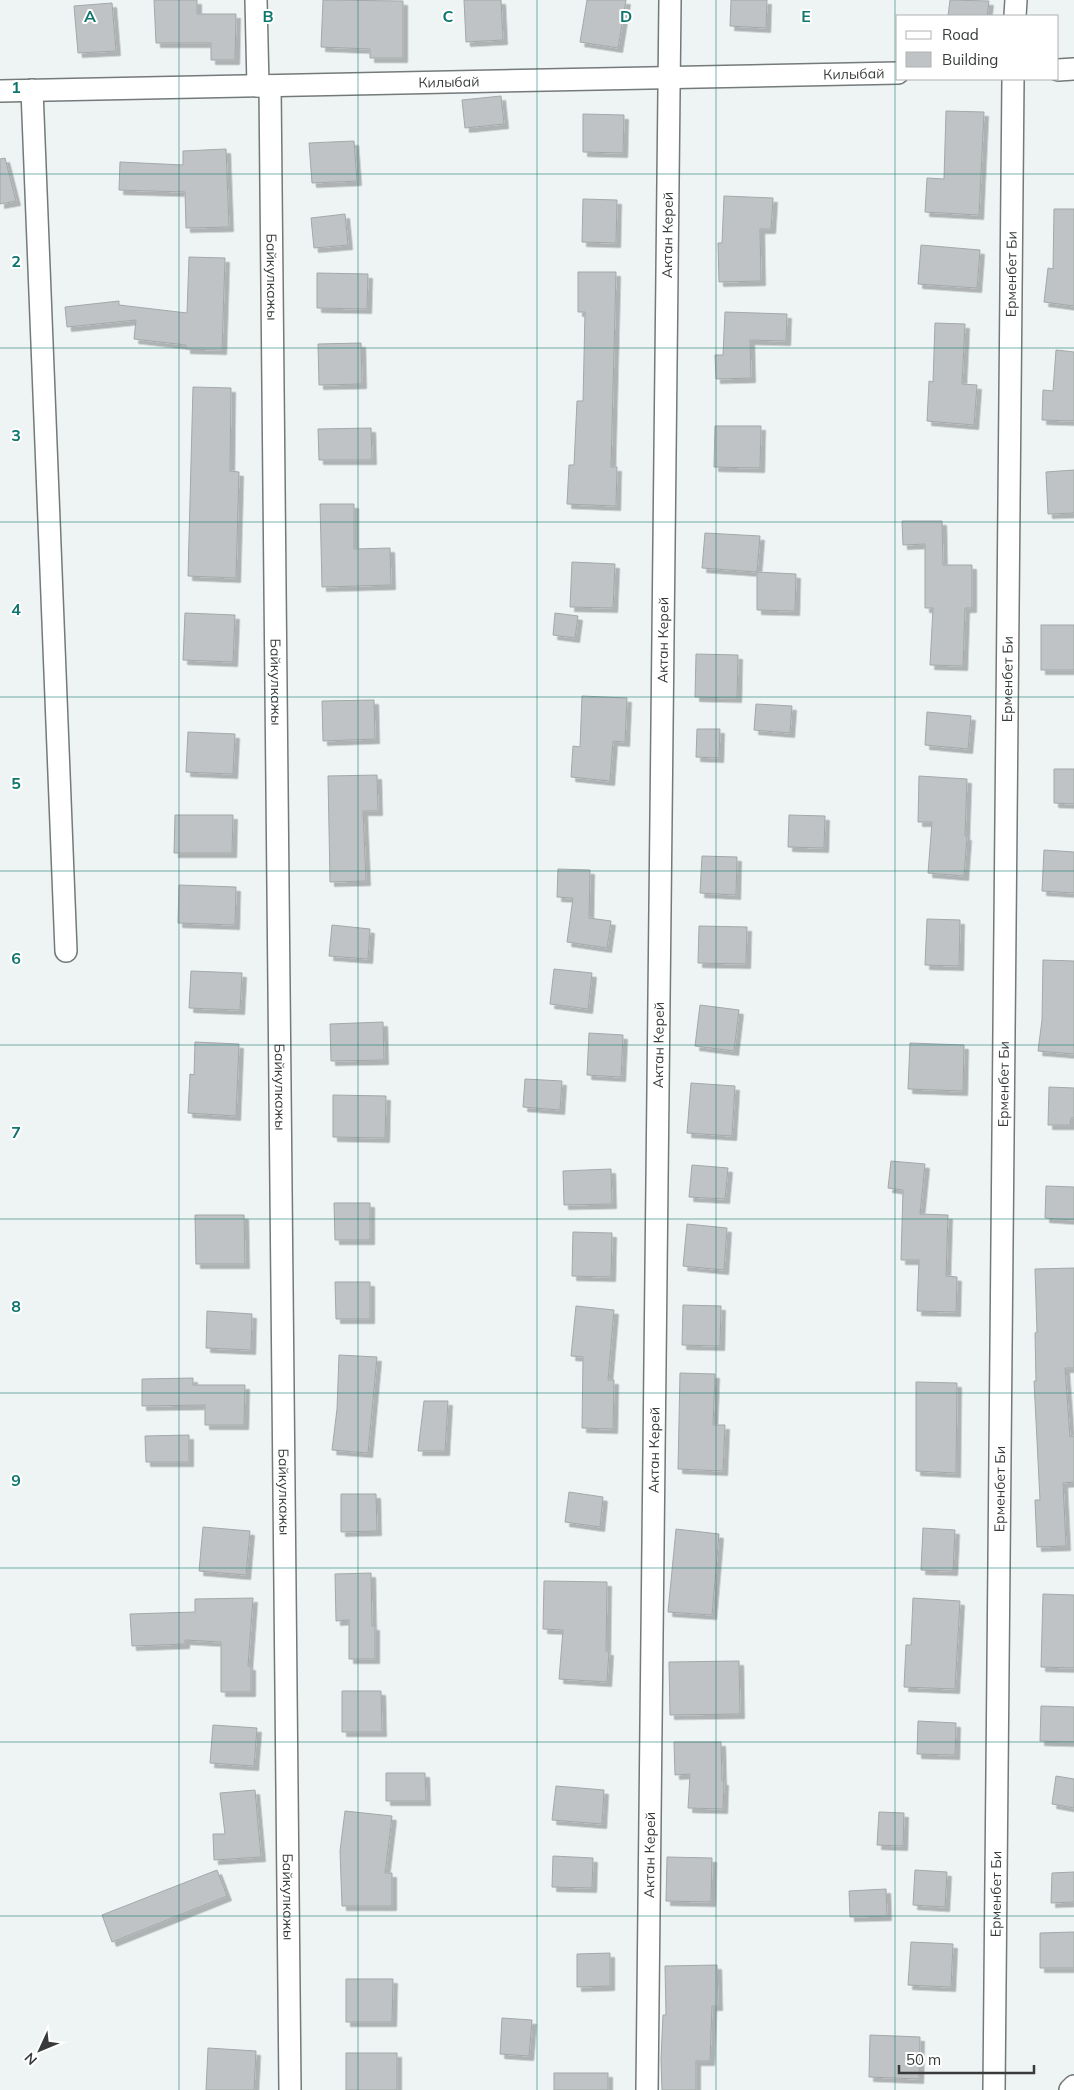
<svg xmlns="http://www.w3.org/2000/svg" width="1074" height="2090" font-family="Mulish,sans-serif">
	<style>
		.building { fill: #bfc3c5; stroke: #a3a8a9; filter: url(#shadow) }
		.lines { fill: none; stroke-linecap: round; stroke-linejoin: round }
		.minor-casing { stroke: #747979; stroke-width: 24 }
		.minor { stroke: #fff; stroke-width: 21 }
		.grid { fill: none; stroke: #0f766e; stroke-width: 1; stroke-opacity: 0.55 }
		.labels { text-anchor: middle; dominant-baseline: central; stroke-width: 4; stroke-linejoin: round; paint-order: stroke }
		.street-label { font-size: 14px; fill: #393b3b; stroke: #fff }
		.grid-label { font-size: 16px; text-anchor: middle; font-weight: bold; fill: #0f766e; stroke: #fff; stroke-width: 4; stroke-linejoin: round; paint-order: stroke }
	</style>
	<defs>
		<filter id="shadow"><feDropShadow dx="4.5" dy="4.5" stdDeviation="0" flood-color="#0004"/></filter>
	</defs>
	<rect width="100%" height="100%" fill="#eef3f3"/>
	<!-- building -->
	<g class="building">
		<path d="M154,0h43v14h39l-1,46h-24v-17h-55z"/>
		<path d="M323,0l80,1v57h-33v-9l-49,-2z"/>
		<path d="M464,0h37l2,40 -37,2z"/>
		<path d="M587,0h39l-8,48 -38,-6z"/>
		<path d="M731,0h36l-1,28 -36,-2z"/>
		<path d="M950,0l39,1 -2,15h-39z"/>
		<path d="M112,3l4,48 -38,2 -4,-47z"/>
		<path d="M501,96l3,28 -39,4 -3,-28z"/>
		<path d="M946,111l38,1 -5,103 -54,-3 2,-34 17,1z"/>
		<path d="M583,114l41,1 -1,38 -40,-1z"/>
		<path d="M354,141l3,40 -45,2 -3,-40z"/>
		<path d="M226,149l3,78 -43,1 -1,-36 -66,-2 1,-28 63,3v-14z"/>
		<path d="M5,158l11,43 -16,3v-45z"/>
		<path d="M724,196l49,2 -2,31h-11l1,52 -42,1 -1,-39h4z"/>
		<path d="M583,199l34,1 -1,43 -34,-1z"/>
		<path d="M1054,209h20v97l-30,-4 4,-34 5,1z"/>
		<path d="M345,214l3,31 -34,3 -3,-30z"/>
		<path d="M921,245l59,5 -3,38 -59,-4z"/>
		<path d="M189,257l36,1 -3,92 -36,-1v-4l-52,-6 2,-19 -69,7 -2,-20 54,-6v4l68,8z"/>
		<path d="M578,272h38l-5,195h6l-1,39 -49,-2 2,-39h5l3,-64h6l2,-89h-7z"/>
		<path d="M317,273l51,1 -1,35 -50,-1z"/>
		<path d="M725,312l62,2 -1,27 -36,-1 1,38 -35,1 -1,-24h8z"/>
		<path d="M935,323l30,1 -3,60 15,1 -3,40 -47,-4 2,-40 4,1z"/>
		<path d="M361,343l1,41 -43,1 -1,-41z"/>
		<path d="M1056,350l18,2v69l-32,-1 1,-30 10,1z"/>
		<path d="M193,387l38,1 -1,83 9,1 -3,106 -48,-2z"/>
		<path d="M715,426h46l-1,42 -46,-1z"/>
		<path d="M371,428l1,32h-53l-1,-31z"/>
		<path d="M1074,470v43l-26,1 -2,-42z"/>
		<path d="M320,504h34v45l36,-1 1,37 -69,2z"/>
		<path d="M902,521h40l1,44h29v43h-7l-2,58 -33,-1 3,-57h-8v-64l-22,1z"/>
		<path d="M705,533l55,3 -3,36 -55,-4z"/>
		<path d="M572,562l43,2 -2,44 -43,-1z"/>
		<path d="M757,572l39,2 -1,37 -38,-1z"/>
		<path d="M185,613l50,2 -2,47 -50,-2z"/>
		<path d="M555,613l23,3 -3,22 -22,-3z"/>
		<rect x="1041" y="625" width="33" height="45"/>
		<path d="M696,654l42,1 -1,43 -42,-1z"/>
		<path d="M582,696l45,2 -2,44 -12,-1 -3,40 -39,-4 2,-31 7,1z"/>
		<path d="M374,700l1,39 -52,2 -1,-40z"/>
		<path d="M756,704l36,2 -2,27 -36,-3z"/>
		<path d="M927,712l44,4 -3,33 -43,-4z"/>
		<path d="M697,729h23l-1,29 -23,-1z"/>
		<path d="M188,732l47,2 -2,40 -47,-2z"/>
		<path d="M1054,769h20v35l-20,-1z"/>
		<path d="M377,775l1,36h-15l3,70 -36,1 -2,-106z"/>
		<path d="M919,776l48,3 -2,57h2l-3,40 -36,-3 4,-51h-14z"/>
		<path d="M175,815h58l-1,38h-58z"/>
		<path d="M789,815l36,1 -1,32 -36,-1z"/>
		<path d="M1044,850l30,2v41l-32,-2z"/>
		<path d="M702,856l35,1 -1,38 -36,-2z"/>
		<path d="M558,869l32,1 -1,48 22,3 -4,27 -40,-6 6,-44 -16,-1z"/>
		<path d="M179,885l57,2 -1,38 -57,-2z"/>
		<path d="M927,919l33,1 -1,46 -34,-1z"/>
		<path d="M332,925l38,4 -2,30 -39,-3z"/>
		<path d="M699,926l48,1 -1,37 -48,-1z"/>
		<path d="M1043,960l31,1v93l-36,-3 4,-31z"/>
		<path d="M554,969l38,4 -4,36 -38,-5z"/>
		<path d="M191,971l51,2 -2,37 -51,-2z"/>
		<path d="M700,1005l39,5 -5,41 -39,-5z"/>
		<path d="M383,1022l1,38 -53,1 -1,-37z"/>
		<path d="M589,1033l34,2 -2,42 -34,-2z"/>
		<path d="M195,1042l44,2 -3,72 -48,-3 2,-39 4,1z"/>
		<path d="M910,1043l54,2 -1,46 -55,-2z"/>
		<path d="M525,1079l37,2 -2,29 -37,-3z"/>
		<path d="M691,1083l44,3 -3,50 -45,-3z"/>
		<path d="M1049,1087l25,1v30h-3l-1,7h-22z"/>
		<path d="M333,1095l53,1 -1,42 -52,-1z"/>
		<path d="M891,1161l34,3 -5,50 28,1 -2,61 11,1 -1,35 -39,-1 2,-51h-18l2,-70 -15,-2z"/>
		<path d="M692,1165l36,3 -3,31 -36,-2z"/>
		<path d="M611,1169l1,35 -48,1 -1,-34z"/>
		<path d="M1046,1186l28,1v33l-29,-2z"/>
		<path d="M334,1203h36v37h-35z"/>
		<path d="M195,1215h49l1,49h-49z"/>
		<path d="M687,1224l40,4 -3,42 -41,-4z"/>
		<path d="M573,1232l39,1 -1,44 -39,-1z"/>
		<path d="M1074,1268v100h-9l5,69 4,-1v46l-11,1 3,63 -29,1 -2,-47h5l-6,-119h2l-1,-48 2,-1 -2,-63z"/>
		<path d="M335,1282h35v37h-34z"/>
		<path d="M683,1305l38,1 -1,40 -38,-1z"/>
		<path d="M576,1306l38,4 -6,70h6l-1,49 -31,-1 1,-71 -12,-1z"/>
		<path d="M207,1311l45,3 -1,36 -45,-2z"/>
		<path d="M339,1355l38,2 -9,96 -36,-3 5,-41z"/>
		<path d="M680,1373l35,1 -2,51h12l-2,46 -45,-2z"/>
		<path d="M193,1378v7h52l-1,40h-39v-20l-63,1v-27z"/>
		<path d="M916,1382l41,1 -1,90 -40,-2z"/>
		<path d="M424,1401h24l-3,50h-27z"/>
		<path d="M189,1435v27h-43l-1,-26z"/>
		<path d="M569,1492l34,5 -3,30 -35,-5z"/>
		<path d="M341,1494h35l1,37 -36,1z"/>
		<path d="M203,1527l47,4 -4,44 -47,-4z"/>
		<path d="M923,1528l32,2 -2,41 -32,-1z"/>
		<path d="M676,1529l43,5 -7,81 -44,-3z"/>
		<path d="M371,1573l1,53h3v33h-26v-39l-13,1 -1,-47z"/>
		<path d="M544,1581l63,1 -1,69h3l-2,31 -48,-3 4,-49 -20,-1z"/>
		<path d="M1043,1594l31,1v73l-33,-1z"/>
		<path d="M253,1598l-5,68h3v26h-30v-50l-36,-2v4l-53,2 -2,-32 65,-2v-13z"/>
		<path d="M913,1598l47,3 -5,88 -51,-2 2,-42h5z"/>
		<path d="M739,1661l1,53 -70,1 -1,-53z"/>
		<path d="M342,1691h39l1,41h-40z"/>
		<path d="M1041,1706l33,1v35l-34,-1z"/>
		<path d="M918,1721l38,2 -1,32 -38,-1z"/>
		<path d="M213,1725l44,3 -3,38 -44,-3z"/>
		<path d="M674,1742h47l1,39h2l-1,28 -35,-1 2,-34 -15,1z"/>
		<path d="M386,1773h39l1,28h-40z"/>
		<path d="M1056,1776l18,3v29l-22,-4z"/>
		<path d="M556,1786l48,4 -2,34 -50,-4z"/>
		<path d="M255,1790l6,67 -47,3 -1,-26h12l-5,-41z"/>
		<path d="M345,1811l47,5 -7,57h7v33h-50l-2,-55z"/>
		<path d="M879,1812l25,1 -1,33 -26,-1z"/>
		<path d="M553,1856l40,2 -1,30 -40,-1z"/>
		<path d="M667,1857l45,1 -1,44 -45,-1z"/>
		<path d="M217,1870l10,26 -115,46 -10,-27z"/>
		<path d="M915,1870l32,2 -2,35 -32,-2z"/>
		<path d="M1074,1872v30l-23,1 1,-30z"/>
		<path d="M886,1889l1,27 -37,1 -1,-26z"/>
		<path d="M1074,1932v36h-34v-35z"/>
		<path d="M911,1942l42,2 -2,43 -43,-2z"/>
		<path d="M610,1953v33l-33,1v-33z"/>
		<path d="M717,1965l1,41h-6l-2,55h-14v29h-34l-1,-31 2,-44h3l-1,-49z"/>
		<path d="M346,1979h47l-1,43h-46z"/>
		<path d="M502,2018l30,2 -3,36 -29,-2z"/>
		<path d="M870,2035l50,2 -1,42 -50,-2z"/>
		<path d="M208,2048l48,3 -2,39h-48z"/>
		<rect x="346" y="2053" width="51" height="37"/>
		<rect x="554" y="2073" width="54" height="17"/>
	</g>
	<g class="lines">
		<!-- minor casing -->
		<g class="minor-casing">
			<g id="minor">
				<path d="M256,0l2,86"/>
				<path d="M1015,16l1,-16"/>
				<path d="M1058,70l16,-1"/>
				<path id="s1" d="M270,86l20,2004"/>
				<path d="M32,90l34,861"/>
				<path id="s2" d="M0,91l898,-18"/>
				<path id="s3" d="M647,2090l23,-2090"/>
				<path id="s4" d="M994,2090l19,-2011"/>
				<path d="M1070,2090l4,-4"/>
			</g>
		</g>
		<!-- minor -->
		<use href="#minor" class="minor"/>
	</g>
	<!-- grid -->
	<path class="grid" d="M179,0v2090M358,0v2090M537,0v2090M716,0v2090M895,0v2090M0,174h1074M0,348h1074M0,522h1074M0,697h1074M0,871h1074M0,1045h1074M0,1219h1074M0,1393h1074M0,1568h1074M0,1742h1074M0,1916h1074"/>
	<g class="labels">
		<!-- street labels -->
		<g class="street-label">
			<text stroke="none"><textPath href="#s2" startOffset="854">Килыбай</textPath></text>
			<text stroke="none"><textPath href="#s2" startOffset="449">Килыбай</textPath></text>
			<text stroke="none"><textPath href="#s3" startOffset="1855">Актан Керей</textPath></text>
			<text stroke="none"><textPath href="#s4" startOffset="1816">Ерменбет Би</textPath></text>
			<text stroke="none"><textPath href="#s1" startOffset="191">Байкулкажы</textPath></text>
			<text stroke="none"><textPath href="#s3" startOffset="1450">Актан Керей</textPath></text>
			<text stroke="none"><textPath href="#s4" startOffset="1411">Ерменбет Би</textPath></text>
			<text stroke="none"><textPath href="#s1" startOffset="596">Байкулкажы</textPath></text>
			<text stroke="none"><textPath href="#s3" startOffset="1045">Актан Керей</textPath></text>
			<text stroke="none"><textPath href="#s4" startOffset="1006">Ерменбет Би</textPath></text>
			<text stroke="none"><textPath href="#s1" startOffset="1001">Байкулкажы</textPath></text>
			<text stroke="none"><textPath href="#s3" startOffset="640">Актан Керей</textPath></text>
			<text stroke="none"><textPath href="#s4" startOffset="601">Ерменбет Би</textPath></text>
			<text stroke="none"><textPath href="#s1" startOffset="1406">Байкулкажы</textPath></text>
			<text stroke="none"><textPath href="#s3" startOffset="235">Актан Керей</textPath></text>
			<text stroke="none"><textPath href="#s4" startOffset="196">Ерменбет Би</textPath></text>
			<text stroke="none"><textPath href="#s1" startOffset="1811">Байкулкажы</textPath></text>
		</g>
	</g>
	<g class="grid-label">
		<text x="90" y="22">A</text>
		<text x="268" y="22">B</text>
		<text x="448" y="22">C</text>
		<text x="626" y="22">D</text>
		<text x="806" y="22">E</text>
		<text x="16" y="93">1</text>
		<text x="16" y="267">2</text>
		<text x="16" y="441">3</text>
		<text x="16" y="615">4</text>
		<text x="16" y="789">5</text>
		<text x="16" y="964">6</text>
		<text x="16" y="1138">7</text>
		<text x="16" y="1312">8</text>
		<text x="16" y="1486">9</text>
	</g>
	<!-- legend -->
	<rect x="896" y="15" width="162" height="65" fill="#ffffff" stroke="#b0b1b1"/>
	<rect x="906" y="31" width="25" height="8" fill="#ffffff" stroke="#b0b1b1"/>
	<text x="942" y="40" font-size="15" fill="#393b3b">Road</text>
	<rect x="906" y="52" width="25" height="15" fill="#bfc3c5" stroke="#b0b1b1"/>
	<text x="942" y="65" font-size="15" fill="#393b3b">Building</text>
	<!-- north arrow -->
	<g transform="translate(40 2050) rotate(226)" stroke="#ffffff" stroke-width="4" paint-order="stroke">
	<path d="M0-4L9 19L0 12L-9 19Z" fill="#393b3b"/>
	<text y="-8" font-size="14" font-weight="bold" text-anchor="middle" fill="#393b3b">N</text>
	</g>
	<!-- scale -->
	<path d="M899 2065v8h135v-8" fill="none" stroke="#393b3b" stroke-width="2.5"/>
	<text x="906" y="2065" font-size="15" fill="#393b3b" stroke="#ffffff" stroke-width="4" paint-order="stroke">50 m</text>
</svg>
